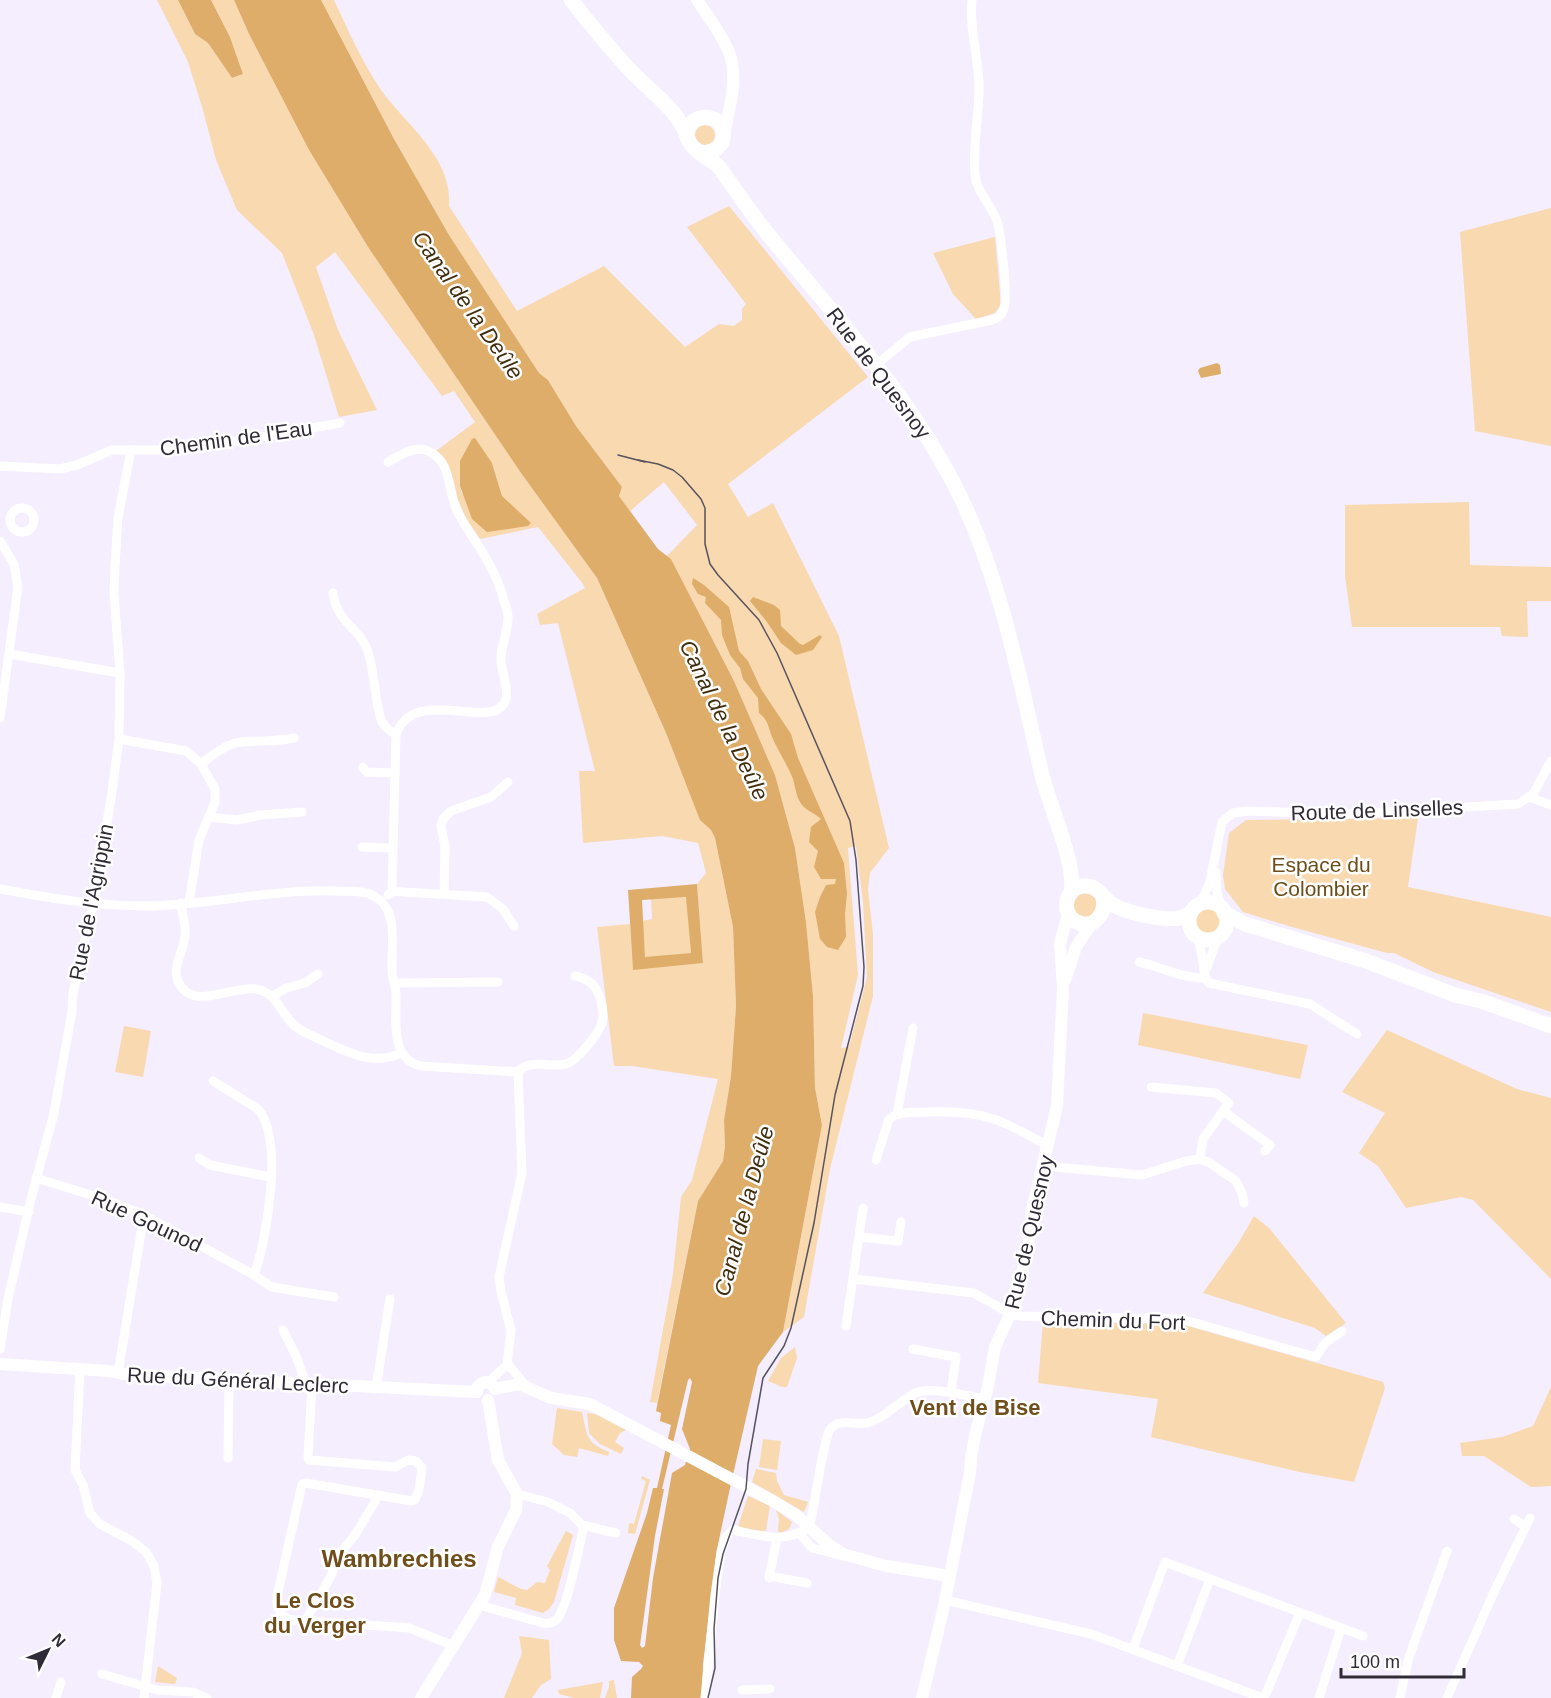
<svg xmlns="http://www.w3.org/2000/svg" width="1551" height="1698" font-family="Helvetica,sans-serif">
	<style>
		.green { fill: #f8d9b0; fill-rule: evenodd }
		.water { fill: #dead69; fill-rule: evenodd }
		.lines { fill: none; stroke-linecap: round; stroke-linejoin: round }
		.minor { stroke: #fff; stroke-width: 9 }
		.tertiary { stroke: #fff; stroke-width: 12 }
		.primary { stroke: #fff; stroke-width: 15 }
		.tram { stroke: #58535f; stroke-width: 1.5 }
		.labels { text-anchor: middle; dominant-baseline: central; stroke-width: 5; stroke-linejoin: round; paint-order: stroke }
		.street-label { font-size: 21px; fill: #302b36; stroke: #fff }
		.park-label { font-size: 21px; fill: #6d4c19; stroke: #fff }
		.water-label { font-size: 22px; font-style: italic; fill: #422d0f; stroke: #fff }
		.neighbourhood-label { font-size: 22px; font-weight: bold; fill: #6f4e1b; stroke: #fff }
		.quarter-label { font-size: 24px; font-weight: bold; fill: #6f4e1b; stroke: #fff }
	</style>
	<rect width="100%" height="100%" fill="#f5eeff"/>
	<!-- green -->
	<g class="green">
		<path d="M157,0h21l17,34 13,9 24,35 11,-4 -13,-37 -19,-37h23l15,34 60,116 59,97 153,226 76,105 69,155 34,86 11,11 4,8 18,89 3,79 -5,70 -7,44 1,26 -2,15 -25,40 -41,202 -7,-1 23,-128 8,-77 11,-17 26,-101 -86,-13h-18l-17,-139 33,-3 3,45 70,-6 -6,-79 9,-11 -8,-30 -36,-7 -79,7 -4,-72h16l-37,-148 -18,2 -3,-11 48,-26 -2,-4 -45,-57 -58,12 -14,-21 -30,-67 39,-29 -21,-31 -12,5 -107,-144 -19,15 22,63 39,80 -38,7 -25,-82 -32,-82 -45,-43 -21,-50 -13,-50 -15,-48zM460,461l32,2 10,33 -40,-2 -2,-8z"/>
		<path d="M321,0h13c14,30 28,62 47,90 25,35 72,68 68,116l68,105 87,-45 81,81 34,-23 15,2 8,-6v-11l4,-5 -59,-77 42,-21 139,171 -140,107 20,33 25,-14 66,133 50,212 -19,25 -2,16 5,45v62l-43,173 -26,148 -21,15 39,-207 -7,-37 -2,-93 -7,-73 -11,-74 -20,-73 -41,-94 -63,-122 -4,-3 30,-31 -33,-43 -34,29 -11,-15 3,-9 -46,-61 -28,-46 -9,-7 -90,-138 -55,-96zM856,846l7,56 4,75 -18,70 -8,1 17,-73 -10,-127z"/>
		<circle cx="705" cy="135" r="10"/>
		<path d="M1551,208v238l-76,-15 -15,-199z"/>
		<path d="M995,237l6,67 -6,9 -19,6 -23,-25 -20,-41z"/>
		<path d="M1469,502l1,63 81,2v34h-24l1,36 -26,-1 -2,-9h-148l-7,-51v-71z"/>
		<path d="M1418,818l-10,69 143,30v95l-118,-40 -39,-19h-7l-95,-26 -49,-15 -18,-23 -2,-14 6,-42 17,-13z"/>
		<path d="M1083,891l11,4 5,8 -8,14h-10l-7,-6 -1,-10z"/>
		<path d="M687,897l4,56 -46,5 -3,-37 10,-2 -1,-20z"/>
		<circle cx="1208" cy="921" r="13"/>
		<path d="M1143,1013l165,32 -8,34 -162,-34z"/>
		<path d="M124,1026l27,5 -8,46 -28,-5z"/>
		<path d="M1387,1030l130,59 34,9v181l-78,-79 -12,-3 -55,11 -28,-42 -19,-13 26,-40 -43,-21z"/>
		<path d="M1254,1216l15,12 77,95 -20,13 -11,-8 -112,-35 36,-51z"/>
		<path d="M1043,1322l138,2 202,58 2,6 -31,94 -54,-10 -149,-35 7,-38 -120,-16z"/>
		<path d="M795,1347l2,11 -10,29h-5l-14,-6 13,-23z"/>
		<path d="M1551,1387v99l-20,1 -47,-31h-22l-2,-13 42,-6 31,-11z"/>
		<path d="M557,1408l25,4c5,22 3,31 27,40l-1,4 -29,-8 -2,9 -13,-2 -12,-11z"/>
		<path d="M587,1413l8,1 31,16 -6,3 -5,9 9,6 -3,6 -21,-10 -11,-11z"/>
		<path d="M763,1439l18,2 -4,29 -18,-3z"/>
		<path d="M756,1469l20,4 1,8 7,14 24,7 -4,10 -52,-30z"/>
		<path d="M642,1476l8,4 -15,54 -7,-1 1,-10 5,1 12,-43 -5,-2z"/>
		<path d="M748,1496l22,10 -4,25 -26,-1 -2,-4z"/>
		<path d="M776,1510l16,12 -3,7 -9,4 -2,-2 1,-12z"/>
		<path d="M566,1531l7,4 -19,67 -5,7 -6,4 -28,-8 1,-7 -22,-6 4,-15 23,12 6,1 10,-8 8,1 5,-13 -3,-4z"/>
		<path d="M519,1636l30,4 2,39 -10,6 -9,13h-28l18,-45z"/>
		<path d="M158,1666l19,12 -2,6 -20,-2z"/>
		<path d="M614,1680l3,18h-12l4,-11v-6z"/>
		<path d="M603,1682l-3,16h-26l-15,-4 -1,-4z"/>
	</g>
	<!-- water -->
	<g class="water">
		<path d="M178,0h33l19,37 13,37 -11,4 -24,-35 -13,-9z"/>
		<path d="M234,0h87l73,139 55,96 90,138 9,7 28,46 46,61 -3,9 39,53 13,10 63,122 41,94 20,73 11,74 7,74 2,92 7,37 -39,207 -25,34 -28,122 -13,61 -14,115 -1,34h-71l1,-21 9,-8 2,-3 -4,-4 -18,-1 -7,-21v-32l33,-95 6,-25h4l14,-63 -11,-4 1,-8 -5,-2 42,-210 25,-40 2,-15 -1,-26 7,-44 5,-70 -3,-79 -18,-89 -4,-8 -11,-10 -34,-87 -69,-155 -76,-105 -153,-226 -59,-97 -60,-116zM690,1378l2,4 -10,47 8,20 -5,16 -13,8 -19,105 -8,68 -3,2 -2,-3 15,-109 9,-47h-2l26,-109z"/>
		<path d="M1217,363l3,2 1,9 -20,4 -3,-7 2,-3z"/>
		<path d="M475,438l17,25 10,33 29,27 -3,3 -41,6 -15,-13 -12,-33v-25l12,-22z"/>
		<path d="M693,578l11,7 25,22 10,44 9,10 13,28 30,45 7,24 46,105 3,31 -2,20 1,23 -8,13 -11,-3 -7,-8 -5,-27 5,-15 6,-12 9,-1 1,-5h-15l-7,-12 4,-16 -9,-9 2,-15 10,-8c-7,-7 -16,-8 -21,-17 -4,-7 -5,-16 -7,-23 -6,-15 -15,-28 -21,-42 -4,-11 -4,-17 -13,-24l-1,-15 -15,-19 -3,-11 -10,-13 -8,-20 -1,-15 -16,-17 1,-6 -8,-3 -6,-10z"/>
		<path d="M753,597l21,8 6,5 1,16 19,18 3,1 17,-10 2,2 -9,13 -17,5 -15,-12 -14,-21 -17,-21z"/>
		<path d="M697,884l6,79 -70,7 -5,-80zM686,897l5,56 -46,4 -3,-57z"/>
	</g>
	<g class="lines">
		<!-- minor -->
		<g class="minor">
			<path d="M877,364l33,-27 82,-17c6,-2 11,-5 12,-12 4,-14 -3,-73 -7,-87 -6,-17 -20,-28 -22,-46 -3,-31 5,-62 4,-92 -1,-28 -10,-56 -7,-83"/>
			<path d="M388,462c13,-7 28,-18 42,-10 21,10 18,37 26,56 7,17 19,31 28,47 9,14 16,30 20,46 2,5 4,11 4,17 0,14 -7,27 -7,41 0,11 8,31 5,40 -10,36 -93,-17 -110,36l-4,156"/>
			<path d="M0,466l60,3 17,-4 35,-15h46l64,-6 118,-21"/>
			<circle cx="22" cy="520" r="12"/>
			<path d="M0,541l14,23 4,23 -18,131"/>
			<path d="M333,593c4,31 27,34 35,59 7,21 7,53 14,70 3,6 9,9 14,13"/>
			<path d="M9,654l111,19"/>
			<path d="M119,739l67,12 15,13 14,25v13l-16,38 -10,63"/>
			<path d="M201,764c12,-9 26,-21 41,-22 18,-2 34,0 52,-4"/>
			<path d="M363,767l3,5 29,1"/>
			<path d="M1529,797l22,8"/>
			<path d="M209,817l28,3 24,-5 41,-3"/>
			<path d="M362,847l30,1"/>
			<path d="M1216,872l1,20 4,16"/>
			<path d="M0,889c48,9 96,17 145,17 64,-1 127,-17 191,-15 12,1 26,-1 36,4 28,13 19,50 20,74 0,9 4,18 4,27 1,25 -7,62 25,70l97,6"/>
			<path d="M444,894l1,-47 -4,-21 2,-7 8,-8 40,-14 17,-15"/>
			<path d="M388,895l4,-4 12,1 83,5 16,12 11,17"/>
			<path d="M181,903c1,11 5,22 4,32 -1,18 -17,35 -3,53 17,20 49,-2 74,1 22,4 24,24 39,37 8,7 19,10 28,15 26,12 51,25 78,12"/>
			<path d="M1197,906l8,-12 5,-13 12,-59 11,-9 14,-2 100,3 171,-10 15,-10 18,-33"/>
			<path d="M1197,937c7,13 4,37 12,46l101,21 47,30"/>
			<path d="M1139,962c22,5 42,16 66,16"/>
			<path d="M1206,970l12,-33"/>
			<path d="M394,983l104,-1"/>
			<path d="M273,996l13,-8 19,-5 13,-9"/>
			<path d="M518,1072c11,-14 33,-4 48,-8 10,-2 33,-31 36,-41 2,-9 0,-20 -3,-28 -4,-11 -12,-17 -24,-19"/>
			<path d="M213,1081l45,28c26,30 9,131 -4,166"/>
			<path d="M1151,1087l65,6 13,10 -26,36 -3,20"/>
			<path d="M1223,1111l47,34 -5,6"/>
			<path d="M897,1114l16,-86"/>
			<path d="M199,1158l11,7 60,12"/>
			<path d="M876,1160l13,-41c12,-9 26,-6 41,-7 53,-2 73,8 118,34"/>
			<path d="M1043,1166l99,9 44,-14 14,-2 10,4 26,18 6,12 2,10"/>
			<path d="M36,1178l68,21 40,16 110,60 18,12 62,10"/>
			<path d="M0,1207l29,5"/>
			<path d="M859,1237l39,4 3,-19"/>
			<path d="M854,1279l120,14 37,21 8,2 162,3 135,38 9,-14 17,-12"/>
			<path d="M846,1326l17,-118"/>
			<path d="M283,1330l13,26 10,28"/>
			<path d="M0,1349l8,-50 23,-100 23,-86 18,-102 1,-18 22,-98 17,-103 7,-53 1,-66 -6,-80 1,-27 3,-48 13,-68"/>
			<path d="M913,1349l43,8 -5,36"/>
			<path d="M508,1364l18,22"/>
			<path d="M80,1369l-5,101 8,15 7,28 10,11 32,17 14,11 8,14 3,17 -13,115"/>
			<path d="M118,1373l26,-158"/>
			<path d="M488,1382l19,-17 4,-35 -10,-38 -2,-15 23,-104 -4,-101"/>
			<path d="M312,1384l-4,74 1,2 86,7 13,-7 8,1 6,7 -3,22 -4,10 -3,1 -106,-18 -4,1 -25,113c-1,12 4,21 17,23l115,8 45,18"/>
			<path d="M376,1388l14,-89"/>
			<path d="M228,1458l1,-77"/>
			<path d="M517,1494l31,8 22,11 12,12 34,8"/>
			<path d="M1514,1519l12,8"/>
			<path d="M799,1533l13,15 31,8"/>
			<path d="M769,1576l38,7"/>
			<path d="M769,1578l8,-40"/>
			<path d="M945,1600l146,34 172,64"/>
			<path d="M479,1605l64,18c6,1 10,0 14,-4 10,-10 22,-72 26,-89l-1,-5"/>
			<path d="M305,1621l26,-45 10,-24 14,-17 24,-40"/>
			<path d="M1133,1649l32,-87 198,74"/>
			<path d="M1177,1666l33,-87"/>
			<path d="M102,1674l55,16 35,2 15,6"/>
			<path d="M742,1690l28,-1"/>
			<path d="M56,1698l5,-16"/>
			<path d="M705,1698l10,-103 6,-43 5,-15 7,-7c27,5 51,15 76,-3 6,-19 14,-90 22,-99 10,-11 27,-1 39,-6 16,-5 28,-19 43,-28 16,-9 53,2 72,5"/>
			<path d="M1264,1698l36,-85"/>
			<path d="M1319,1698l22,-70"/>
			<path d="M1400,1698l8,-38 39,-109"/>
			<path d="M1447,1698l47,-106 36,-74"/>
		</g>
		<!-- tertiary -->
		<g class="tertiary">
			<path d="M697,0c11,17 24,33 32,52 10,27 0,57 -5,83"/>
			<path d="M1065,980l11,-33 16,-24"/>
			<path d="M0,1364l109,7 14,3 33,2 321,16"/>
			<path d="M495,1389l24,-5 32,14 39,6 185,98 21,13 32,29 15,10 43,12 64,10"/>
			<path d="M477,1392l1,-6 6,-4 7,1 4,6"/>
			<path d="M421,1698l64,-103 13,-48 18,-37 1,-16 -19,-34 -10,-60"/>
			<path d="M922,1698l22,-92 26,-133 1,-15 5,-27 11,-40 8,-44 23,-50 13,-69 1,-18 25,-104 6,-117 -3,-45 8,-31"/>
		</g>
		<!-- primary -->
		<g class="primary">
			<path d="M571,0c18,23 37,46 57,68 20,22 51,41 60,71"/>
			<path d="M699,152c13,3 27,-6 24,-21 -4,-20 -35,-17 -36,3 0,15 22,23 32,33 16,22 31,45 48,66 71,87 146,165 195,267 41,88 58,181 80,275 7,30 35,90 29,118"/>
			<path d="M1102,895c7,17 -9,37 -27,26 -16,-10 -8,-37 12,-35 12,1 16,12 25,18 13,9 52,17 67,14 4,-1 8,-3 12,-5"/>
			<circle cx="1208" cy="921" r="19"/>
			<path d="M1224,913l21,11 121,37 89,34 26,6 70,25"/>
		</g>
		<!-- tram -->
		<g class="tram">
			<path d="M618,455l27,7"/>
			<path d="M638,460l20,4 15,6 9,7 19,22 4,9v36l5,20 8,11 41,45 18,33 73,168 6,39 8,107 -1,19 -28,109 -21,128 -23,105 -7,18 -21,32 -15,86 -2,25 -23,65 -5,24 -4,51 1,39 -7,30"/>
		</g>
	</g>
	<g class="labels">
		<!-- street labels -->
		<g class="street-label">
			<text transform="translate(879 373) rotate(53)">Rue de Quesnoy</text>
			<text transform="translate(236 438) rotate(-8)">Chemin de l'Eau</text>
			<text transform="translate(1377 810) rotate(-2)">Route de Linselles</text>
			<text transform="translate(91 902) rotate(-79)">Rue de l'Agrippin</text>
			<text transform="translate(147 1221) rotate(25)">Rue Gounod</text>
			<text transform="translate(1029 1232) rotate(-77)">Rue de Quesnoy</text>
			<text transform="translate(1113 1320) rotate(2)">Chemin du Fort</text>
			<text transform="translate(238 1380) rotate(3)">Rue du Général Leclerc</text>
		</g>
		<!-- park labels -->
		<g class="park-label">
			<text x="1321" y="864">Espace du<tspan x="1321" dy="24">Colombier</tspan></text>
		</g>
		<!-- water labels -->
		<g class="water-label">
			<text transform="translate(468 305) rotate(55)">Canal de la Deûle</text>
			<text transform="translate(724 720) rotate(64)">Canal de la Deûle</text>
			<text transform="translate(744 1211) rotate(-75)">Canal de la Deûle</text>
		</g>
		<!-- neighbourhood labels -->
		<g class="neighbourhood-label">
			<text x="975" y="1407">Vent de Bise</text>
			<text x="315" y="1600">Le Clos<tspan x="315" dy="25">du Verger</tspan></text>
		</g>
		<!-- quarter labels -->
		<g class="quarter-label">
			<text x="399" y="1558">Wambrechies</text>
		</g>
	</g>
	<!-- north arrow -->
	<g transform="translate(48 1650) rotate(47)" stroke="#ffffff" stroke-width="4.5" paint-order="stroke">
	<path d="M0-4.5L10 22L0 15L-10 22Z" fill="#302b36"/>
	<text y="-9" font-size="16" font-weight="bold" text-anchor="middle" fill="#302b36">N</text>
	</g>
	<!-- scale -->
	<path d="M1341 1668v9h123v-9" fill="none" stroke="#302b36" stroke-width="3"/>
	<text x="1350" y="1668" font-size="18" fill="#302b36" stroke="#ffffff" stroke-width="4.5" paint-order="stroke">100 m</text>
</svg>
